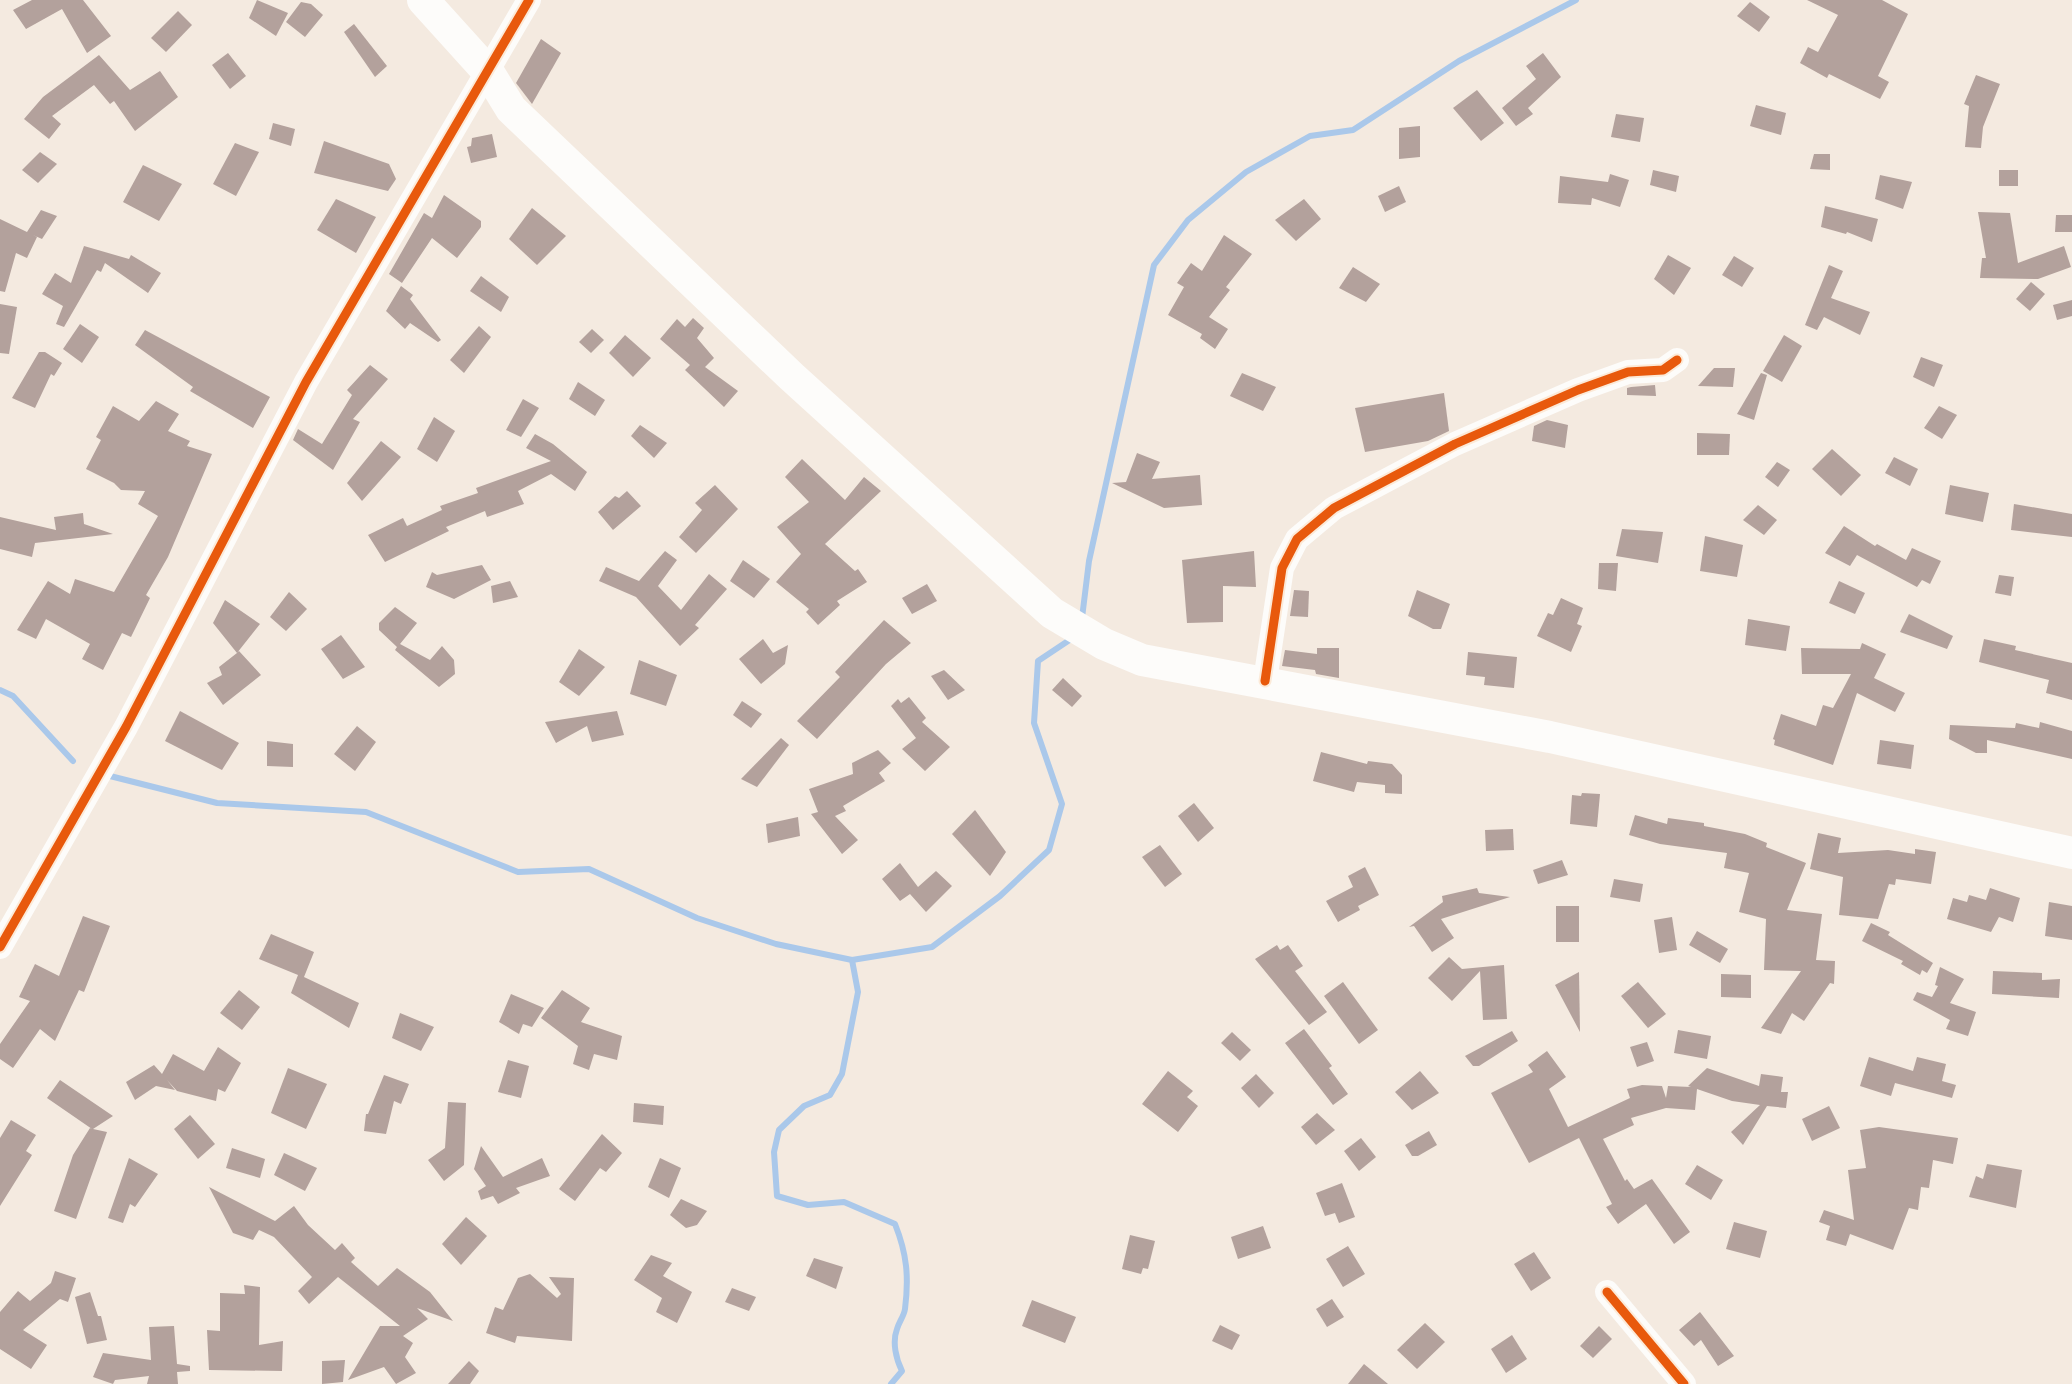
<svg xmlns="http://www.w3.org/2000/svg" width="2072" height="1384" font-family="Rubik,sans-serif">
	<style>
		.lines { fill: none; stroke-linecap: round; stroke-linejoin: round }
		.stream { stroke: #aac8ea; stroke-width: 6 }
		.building { fill: #b3a19c }
		.minor { stroke: #fdfcfa; stroke-width: 24 }
		.major { stroke: #fdfcfa; stroke-width: 32 }
		.cycleway-casing { stroke: #fcead8; stroke-width: 13 }
		.cycleway { stroke: #e8590c; stroke-width: 9 }
	</style>
	<rect width="100%" height="100%" fill="#f4eae0"/>
	<g class="lines">
		<!-- stream -->
		<g class="stream">
			<path d="M1082,618l7,-57 65,-296 34,-45 58,-48 64,-36 43,-6 106,-69 117,-61"/>
			<path d="M0,690l13,6 60,65"/>
			<path d="M110,776l107,27 149,9 152,60 71,-3 108,49 79,26 76,16 6,32 -16,82 -12,21 -26,11 -25,24 -5,22 3,44 31,9 36,-3 51,22c12,30 14,53 10,85 -1,7 -6,13 -8,20 -5,13 -1,30 5,42l-11,13"/>
			<path d="M852,960l80,-13 68,-51 49,-46 13,-46 -28,-81 4,-62 33,-22"/>
		</g>
	</g>
	<!-- building -->
	<g class="building">
		<path d="M32,0h51l28,36 -24,17 -25,-44 -36,20 -13,-19z"/>
		<path d="M257,0l31,13 -12,23 -27,-18z"/>
		<path d="M1807,0h75l26,14 -30,62 11,6 -9,17 -51,-25 -2,4 -27,-15 8,-16 10,5 20,-37z"/>
		<path d="M301,2l10,2 12,11 -18,22 -19,-15z"/>
		<path d="M1750,2l20,15 -11,15 -22,-16z"/>
		<path d="M178,11l14,14 -26,27 -15,-14z"/>
		<path d="M354,24l33,42 -12,11 -31,-45z"/>
		<path d="M541,39l20,14 -29,51 -16,-21z"/>
		<path d="M228,53l18,23 -16,13 -18,-24z"/>
		<path d="M1543,53l18,24 -33,31 5,6 -17,12 -14,-18 34,-29 -10,-13z"/>
		<path d="M99,55l31,35 30,-19 18,26 -43,34 -21,-30 -4,3 -16,-19 -42,31 9,8 -12,15 -25,-20 19,-22z"/>
		<path d="M1976,75l24,9 -17,43 -2,21 -16,-1 4,-41 -5,-2z"/>
		<path d="M1477,90l27,33 -23,18 -28,-33z"/>
		<path d="M1756,105l30,8 -5,22 -31,-9z"/>
		<path d="M1616,114l28,4 -4,24 -29,-5z"/>
		<path d="M273,123l22,6 -4,17 -22,-7z"/>
		<path d="M1420,126v31l-21,2v-31z"/>
		<path d="M492,134l5,23 -26,6 -4,-16 4,-1 1,-8z"/>
		<path d="M324,141l65,23 7,15 -8,12 -74,-18z"/>
		<path d="M235,143l24,9 -23,44 -23,-12z"/>
		<path d="M40,152l17,12 -19,19 -16,-13z"/>
		<path d="M1814,154h16v16l-20,-1z"/>
		<path d="M143,165l39,19 -23,37 -36,-19z"/>
		<path d="M1653,170l26,6 -3,16 -26,-7z"/>
		<rect x="1999" y="170" width="19" height="16"/>
		<path d="M1610,174l19,6 -9,27 -28,-9 -1,7 -33,-2 2,-27 48,6z"/>
		<path d="M1880,175l32,7 -9,27 -28,-10z"/>
		<path d="M1399,186l7,16 -21,10 -7,-16z"/>
		<path d="M444,195l37,26v6l-24,31 -25,-20 -30,45 -13,-9 35,-61 8,5z"/>
		<path d="M336,199l40,18 -20,36 -39,-23z"/>
		<path d="M1304,199l17,20 -25,22 -21,-21z"/>
		<path d="M1825,206l53,13 -6,23 -25,-10 -1,2 -25,-7z"/>
		<path d="M532,208l34,28 -29,29 -28,-26z"/>
		<path d="M41,210l16,6 -15,23 -9,-4 4,2 -10,21 -11,-5 -11,39 -5,-1v-72l27,13z"/>
		<path d="M1978,212l32,1 8,50 46,-17 7,21 -33,12 -58,-1 2,-20h4z"/>
		<path d="M2056,215h16v17h-17z"/>
		<path d="M1224,235l28,19 -26,33 4,3 -21,27 19,12 -13,20 -15,-11 2,-4 -34,-19 16,-28 -7,-4 14,-20 11,8z"/>
		<path d="M84,246l45,13 2,-4 30,18 -13,20 -43,-30 -4,9 -4,-2 -33,57 -8,-3 7,-18 -21,-12 13,-21 16,10z"/>
		<path d="M1668,255l23,13 -17,27 -20,-16z"/>
		<path d="M1734,256l20,12 -12,19 -20,-12z"/>
		<path d="M1829,265l14,6 -12,27 39,14 -10,23 -36,-18 -7,13 -12,-5z"/>
		<path d="M1353,267l27,17 -14,18 -27,-14z"/>
		<path d="M481,276l28,21 -8,15 -31,-21z"/>
		<path d="M2031,282l14,12 -15,17 -14,-12z"/>
		<path d="M401,286l12,9 -3,4 31,41 -3,2 -28,-19 -5,6 -19,-18z"/>
		<path d="M2072,300v16l-15,4 -4,-15z"/>
		<path d="M0,304l17,3 -8,47 -9,-1z"/>
		<path d="M693,318l11,10 -7,10 17,20 -9,9 33,24 -14,16 -39,-37 5,-5 -30,-26 17,-20 8,8z"/>
		<path d="M80,324l19,13 -17,26 -19,-14z"/>
		<path d="M479,326l12,11 -27,36 -14,-13z"/>
		<path d="M592,329l12,11 -13,13 -12,-11z"/>
		<path d="M145,330l125,67 -17,31 -63,-37 3,-4 -58,-42z"/>
		<path d="M625,335l26,23 -18,19 -24,-24z"/>
		<path d="M1784,335l18,11 -20,36 -19,-11z"/>
		<path d="M39,352h6l17,11 -8,13 -3,-2 -16,34 -23,-10z"/>
		<path d="M1921,357l22,8 -9,22 -21,-10z"/>
		<path d="M370,365l18,14 -35,40 7,3 -27,48 -40,-30 5,-11 24,15 30,-49 -5,-5z"/>
		<path d="M1714,368h21l-2,19 -35,-1z"/>
		<path d="M1242,373l34,14 -13,24 -33,-15z"/>
		<path d="M1761,373l6,2 -13,45 -17,-6z"/>
		<path d="M578,382l27,18 -10,16 -26,-17z"/>
		<path d="M1655,385l1,11 -29,-1v-7l4,-1z"/>
		<path d="M1444,393l5,38 -21,10 -63,11 -10,-44z"/>
		<path d="M523,399l16,9 -18,29 -15,-7z"/>
		<path d="M156,401l23,13 -11,17 22,10 -3,5 25,8 -44,103 -22,38 4,3 -19,39 -9,-4 -19,37 -21,-11 8,-15 -44,-25 -10,20 -19,-9 31,-49 22,13 5,-15 39,13 44,-76 -20,-12 7,-13 -24,-1 -7,-7 -28,-14 15,-29 -5,-3 17,-31 26,15z"/>
		<path d="M1939,406l18,9 -15,24 -18,-11z"/>
		<path d="M434,417l21,14 -18,31 -20,-13z"/>
		<path d="M1547,420l21,5 -3,23 -33,-7 2,-15z"/>
		<path d="M640,425l27,18 -13,15 -23,-22z"/>
		<path d="M1697,433l33,1 -1,21h-32z"/>
		<path d="M535,434l18,10 34,28 -12,19 -24,-17 -33,17 6,13 -37,13 -2,-6 -39,16 3,4 -64,31 -17,-27 35,-17 4,8 35,-16 -2,-4 38,-13 -2,-5 75,-27 -25,-13z"/>
		<path d="M381,441l20,16 -39,44 -15,-18z"/>
		<path d="M1832,449l29,26 -20,21 -29,-27z"/>
		<path d="M1137,453l23,9 -8,17 48,-4 2,30 -38,3 -52,-25 14,-1z"/>
		<path d="M1894,457l24,12 -8,17 -25,-13z"/>
		<path d="M802,459l43,41 19,-23 17,14 -56,53 30,27 3,-2 9,13 -30,19 3,4 -22,20 -12,-13 3,-3 -33,-27 25,-28 -24,-27 32,-25 -24,-25z"/>
		<path d="M1777,462l13,8 -12,17 -13,-10z"/>
		<path d="M715,485l23,24 -42,44 -17,-16 23,-27 -7,-7z"/>
		<path d="M1950,485l39,8 -6,29 -38,-8z"/>
		<path d="M627,491l14,15 -28,24 -15,-18 17,-16 4,2z"/>
		<path d="M2014,504l58,10v23l-61,-7z"/>
		<path d="M1758,505l19,15 -13,15 -21,-15z"/>
		<path d="M83,513l1,11 29,10 -78,9 -3,14 -32,-8v-32l56,13 -2,-13z"/>
		<path d="M1844,526l31,20 2,-2 29,16 6,-12 29,13 -11,23 -8,-4 -5,7 -60,-32 -7,11 -25,-13z"/>
		<path d="M1622,529l41,3 -5,31 -42,-7z"/>
		<path d="M1705,536l38,9 -6,32 -37,-6z"/>
		<path d="M665,551l12,9 -19,26 23,24 28,-36 18,15 -32,36 4,3 -19,18 -44,-49 -37,-16 7,-14 33,14z"/>
		<path d="M1254,551l2,36 -33,-1v36l-36,1 -5,-63z"/>
		<path d="M743,560l27,19 -16,19 -24,-17z"/>
		<path d="M1599,563h19l-2,28 -18,-2z"/>
		<path d="M482,565l9,15 -37,19 -28,-12 6,-15 5,3z"/>
		<path d="M1999,575l15,2 -3,19 -16,-3z"/>
		<path d="M510,581l8,16 -25,6 -2,-17z"/>
		<path d="M1839,581l26,12 -10,21 -26,-11z"/>
		<path d="M927,584l10,17 -25,13 -10,-16z"/>
		<path d="M1294,590l15,1 -1,26 -18,-1z"/>
		<path d="M1417,590l33,14 -9,25h-8l-25,-13z"/>
		<path d="M289,592l18,17 -21,22 -16,-14z"/>
		<path d="M1561,598l22,10 -6,16 5,2 -11,26 -34,-16 11,-23 5,2z"/>
		<path d="M225,600l35,24 -23,29 2,-2 22,24 -38,30 -16,-22 15,-8 -3,-8 18,-14 -24,-30z"/>
		<path d="M395,607l22,16 -17,21 30,16 12,-14 12,14 1,14 -16,13 -44,-37 2,-3 -18,-17v-7z"/>
		<path d="M1909,614l44,22 -6,13 -47,-17z"/>
		<path d="M1748,619l42,7 -4,25 -41,-6z"/>
		<path d="M884,620l27,23 -25,21 -69,75 -20,-18 43,-44 -5,-5z"/>
		<path d="M341,635l24,32 -22,12 -22,-30z"/>
		<path d="M763,639l10,14 15,-8 -3,19 -24,20 -22,-25z"/>
		<path d="M1984,639l32,7 -1,4 57,13v37l-26,-7 3,-13 -70,-18z"/>
		<path d="M1862,643l24,11 -12,24 31,15 -10,19 -38,-19 -24,72 -59,-20 1,-5 -2,-1 8,-25 35,12 7,-21 10,3 18,-34h-49l-1,-26 59,1z"/>
		<path d="M1317,648h22v30l-23,-4 -1,-4 -33,-4 3,-16 32,4z"/>
		<path d="M579,649l26,18 -26,29 -20,-14z"/>
		<path d="M1468,652l49,5 -3,31 -30,-3 1,-8 -19,-2z"/>
		<path d="M639,660l38,15 -11,31 -36,-12z"/>
		<path d="M944,670l21,20 -17,10 -17,-24z"/>
		<path d="M1063,678l19,18 -10,11 -20,-17z"/>
		<path d="M909,697l17,21 -4,4 28,25 -25,24 -23,-22 14,-11 -25,-32 7,-7 3,4z"/>
		<path d="M742,701l20,13 -11,14 -18,-13z"/>
		<path d="M180,711l59,32 -17,27 -57,-29z"/>
		<path d="M617,711l7,24 -32,7 -5,-16 -31,17 -11,-21z"/>
		<path d="M2040,722l32,9v28l-85,-19v13h-11l-27,-14 1,-14 65,3 1,-5 23,5z"/>
		<path d="M357,726l19,16 -21,29 -21,-17z"/>
		<path d="M781,738l8,7 -32,42 -16,-8z"/>
		<path d="M1880,740l34,5 -3,24 -34,-5z"/>
		<path d="M267,741l26,3v23l-26,-1z"/>
		<path d="M878,750l13,13 -12,10 6,8 -42,25 3,5 -11,5 23,24 -16,14 -31,-40 7,-2 -9,-23 44,-15 -1,-11z"/>
		<path d="M1321,752l46,12 1,-3 24,3 10,11v19l-17,-1v-8l-28,-3 -3,10 -41,-11z"/>
		<path d="M1582,793l18,1 -3,33 -27,-3 2,-29 9,1z"/>
		<path d="M1194,803l20,25 -16,14 -20,-26z"/>
		<path d="M975,810l31,42 -16,24 -38,-42z"/>
		<path d="M1635,815l32,9 1,-6 36,5v3l41,8 22,9 -1,4 40,16 -19,47 35,4 -6,46 19,1 -1,23 -4,-1 -26,38 -12,-8 -11,21 -20,-6 40,-57 -37,-1 2,-51 -27,-7 10,-39 -25,-5 3,-15 -67,-9 -31,-9z"/>
		<path d="M798,817l2,19 -32,7 -2,-19z"/>
		<path d="M1513,829l1,21 -28,1 -1,-21z"/>
		<path d="M1818,833l23,5 -3,15 50,-3 27,4v-5l21,3 -5,32 -35,-5 -1,6 -6,-1 -11,35 -39,-4 4,-38 -33,-8z"/>
		<path d="M1160,845l22,29 -17,13 -23,-30z"/>
		<path d="M1562,860l6,15 -30,9 -5,-14z"/>
		<path d="M900,863l18,24 18,-16 16,15 -26,26 -16,-18 -10,7 -18,-22z"/>
		<path d="M1365,867l14,28 -21,11 2,4 -22,12 -12,-21 27,-14 -5,-11z"/>
		<path d="M1614,879l29,5 -3,18 -30,-5z"/>
		<path d="M1477,888l2,5 31,4 -69,22 13,19 -22,14 -18,-26 -5,1 34,-25 -1,-6z"/>
		<path d="M1990,888l30,10 -7,24 -14,-5 -8,15 -44,-13 6,-21 14,4 2,-7 17,5z"/>
		<path d="M2049,902l23,4v34l-27,-4z"/>
		<rect x="1556" y="906" width="23" height="36"/>
		<path d="M83,916l27,10 -26,66 -5,-2 -24,51 -15,-12 -27,39 -13,-9v-15l30,-43 -11,-4 16,-33 24,12z"/>
		<path d="M1672,917l5,33 -18,3 -5,-33z"/>
		<path d="M1871,923l19,9 -2,3 45,28 -6,10 -5,-3 -2,5 -19,-11 2,-3 -41,-20z"/>
		<path d="M1697,931l31,18 -8,14 -31,-18z"/>
		<path d="M271,934l43,18 -10,25 55,26 -10,25 -58,-35 7,-18 -39,-16z"/>
		<path d="M1277,945l3,5 8,-5 15,21 -8,5 32,41 -18,13 -54,-66z"/>
		<path d="M1449,957l13,12 42,-4 3,54 -24,1 -3,-49 -28,30 -24,-23z"/>
		<path d="M1940,967l24,12 -14,24 26,9 -8,24 -22,-7 4,-9 -37,-20 4,-8 15,5 6,-11 -3,-1z"/>
		<path d="M1993,971l49,2v7l18,-1 -1,19 -67,-4z"/>
		<path d="M1579,972l1,60 -25,-47z"/>
		<path d="M1721,974l30,1v23l-30,-1z"/>
		<path d="M1343,982l35,48 -19,14 -35,-48z"/>
		<path d="M1638,982l28,32 -18,14 -27,-32z"/>
		<path d="M239,990l21,17 -18,23 -22,-17z"/>
		<path d="M562,990l28,18 -9,14 41,14 -5,24 -23,-6 -5,16 -16,-6 5,-18 -37,-28z"/>
		<path d="M511,994l33,14 -12,19 -9,-3 -4,10 -20,-12z"/>
		<path d="M400,1013l34,14 -13,24 -29,-13z"/>
		<path d="M1304,1029l28,37 -3,2 19,26 -15,11 -48,-62z"/>
		<path d="M1678,1030l33,6 -4,23 -33,-6z"/>
		<path d="M1512,1031l6,10 -39,25h-6l-8,-10z"/>
		<path d="M1232,1032l19,18 -11,11 -19,-18z"/>
		<path d="M1647,1042l7,19 -17,6 -7,-20z"/>
		<path d="M218,1047l23,16 -16,29 -7,-3 -2,12 -39,-10 -10,-11 8,10 -19,-4 -21,14 -9,-18 28,-17 8,9 11,-20 31,17z"/>
		<path d="M1547,1051l19,26 -17,12 19,38 62,-29 -3,-9 15,-4 20,1 4,12 2,-12 23,1 -3,-1 19,-18 52,18 2,-12 22,3 -2,15h7l-2,16 -19,-2 -24,39 -12,-13 29,-27 -28,-4 -35,-12 -2,21 -29,-2 -35,10 3,7 -31,14 22,42 2,-2 7,10 18,-10 38,53 -16,12 -28,-40 -28,20 -12,-17 6,-3 -33,-66 -50,25 -38,-70 42,-21 -5,-7z"/>
		<path d="M1869,1057l44,14 4,-14 29,7 -4,17 14,4 -4,13 -57,-15 -4,13 -31,-10z"/>
		<path d="M508,1060l21,6 -8,32 -23,-6z"/>
		<path d="M288,1068l39,16 -21,45 -35,-16z"/>
		<path d="M1168,1071l25,20 -6,6 11,9 -20,26 -36,-28z"/>
		<path d="M1420,1071l19,22 -27,17 -17,-18z"/>
		<path d="M1256,1074l18,19 -15,15 -18,-20z"/>
		<path d="M384,1075l25,9 -8,20 -7,-3 -8,33 -22,-3 2,-17h2z"/>
		<path d="M60,1080l53,36 -20,13 14,3 -31,87 -22,-8 19,-56 17,-27 2,1 -45,-31z"/>
		<path d="M448,1102l18,1 -2,62 -20,16 -16,-21 17,-12z"/>
		<path d="M634,1103l30,3 -1,19 -30,-3z"/>
		<path d="M1829,1106l11,22 -28,13 -10,-22z"/>
		<path d="M1317,1113l18,17 -19,15 -15,-18z"/>
		<path d="M190,1115l25,29 -17,15 -24,-30z"/>
		<path d="M11,1120l25,15 -10,16 6,4 -32,51v-68z"/>
		<path d="M1879,1127l79,11 -5,26 -20,-4 -4,28 -8,-1 -3,23 -9,-2 -16,42 -43,-16 -4,12 -20,-6 4,-14 -11,-4 5,-12 30,10 -6,-50 18,-2 -6,-38z"/>
		<path d="M1429,1131l8,14 -19,11h-6l-7,-11z"/>
		<path d="M602,1134l20,19 -16,19 -6,-4 -25,33 -16,-12z"/>
		<path d="M1361,1138l15,19 -17,14 -15,-20z"/>
		<path d="M481,1146l22,31 39,-19 8,18 -34,12 4,5 -22,11 -5,-8 -12,4 -3,-9 8,-5 -12,-17z"/>
		<path d="M232,1148l33,11 -5,19 -34,-10z"/>
		<path d="M284,1153l33,15 -12,23 -31,-16z"/>
		<path d="M129,1158l29,16 -23,33 -5,-3 -7,19 -15,-5z"/>
		<path d="M660,1158l21,10 -12,30 -21,-11z"/>
		<path d="M1987,1164l35,6 -6,38 -47,-11 7,-21 7,3z"/>
		<path d="M1697,1165l26,15 -12,20 -26,-16z"/>
		<path d="M1342,1183l13,34 -16,6 -4,-10 -10,3 -9,-23z"/>
		<path d="M209,1187l66,34 19,-15 14,19 27,25 7,-7 13,15 -4,4 27,24 19,-18 33,24 23,29 -36,-13 11,11 -25,17 10,7 -8,14 11,16 -20,11 -12,-17 -36,13 32,-54h20l-62,-49 -29,27 -11,-13 14,-14 -38,-40 -15,-7 -6,10 -20,-7z"/>
		<path d="M681,1199l26,12 -10,14 -11,3 -16,-13z"/>
		<path d="M466,1217l21,19 -26,29 -19,-21z"/>
		<path d="M1734,1222l33,9 -7,27 -34,-9z"/>
		<path d="M1263,1226l8,22 -33,11 -7,-22z"/>
		<path d="M1130,1235l25,6 -7,28 -5,-1 -2,6 -19,-5z"/>
		<path d="M1348,1246l17,28 -22,13 -17,-28z"/>
		<path d="M1534,1252l17,26 -20,13 -17,-27z"/>
		<path d="M651,1255l21,8 -9,13 29,16 -15,31 -21,-11 6,-14 -28,-18z"/>
		<path d="M814,1258l29,9 -7,22 -30,-13z"/>
		<path d="M55,1271l21,7 -8,24 -8,-3 -37,31 24,15 -16,24 -31,-20v-37l18,-21 12,10 21,-18z"/>
		<path d="M530,1274l27,24 4,-4 -12,-17 25,1 -2,63 -55,-5 -2,7 -29,-10 9,-26 8,3 15,-32z"/>
		<path d="M244,1285l16,2 -1,58 24,-4 -1,30 -73,-1 -2,-40 13,1v-38l25,1z"/>
		<path d="M732,1288l24,9 -7,14 -24,-9z"/>
		<path d="M90,1292l8,24h3l6,24 -20,4 -12,-47z"/>
		<path d="M1332,1299l12,18 -17,10 -11,-18z"/>
		<path d="M1032,1300l44,17 -11,26 -43,-17z"/>
		<path d="M1700,1312l34,44 -16,10 -17,-26 -7,6 -15,-16z"/>
		<path d="M1425,1323l20,19 -28,27 -20,-19z"/>
		<path d="M1220,1325l20,10 -8,15 -20,-9z"/>
		<path d="M174,1326l3,38 13,2v5l-13,1 1,12h-31l2,-8 -34,4 -2,4 -20,-7 10,-24 48,7 -2,-33z"/>
		<path d="M1599,1326l13,13 -19,19 -13,-12z"/>
		<path d="M1512,1335l15,24 -21,14 -15,-24z"/>
		<path d="M345,1360l-2,22 -21,2v-23z"/>
		<path d="M469,1361l10,10 -9,13h-22z"/>
		<path d="M1364,1364l24,20h-40z"/>
	</g>
	<g class="lines">
		<!-- minor -->
		<g class="minor">
			<path d="M1265,681l17,-113 15,-29 37,-31 121,-64 123,-54 50,-18 35,-2 14,-10"/>
			<path d="M0,947l126,-220 180,-345 223,-382"/>
			<path d="M1607,1292l77,92"/>
		</g>
		<!-- major -->
		<path class="major" d="M423,0l66,73 22,36 281,268 260,236 52,31 38,16 408,77 522,116"/>
		<!-- cycleway casing -->
		<g class="cycleway-casing">
			<g id="cycleway">
				<path d="M1265,681l17,-113 15,-29 37,-31 121,-64 123,-54 50,-18 35,-2 14,-10"/>
				<path d="M0,947l126,-220 180,-345 223,-382"/>
				<path d="M1607,1292l77,92"/>
			</g>
		</g>
		<!-- cycleway -->
		<use href="#cycleway" class="cycleway"/>
	</g>
</svg>
